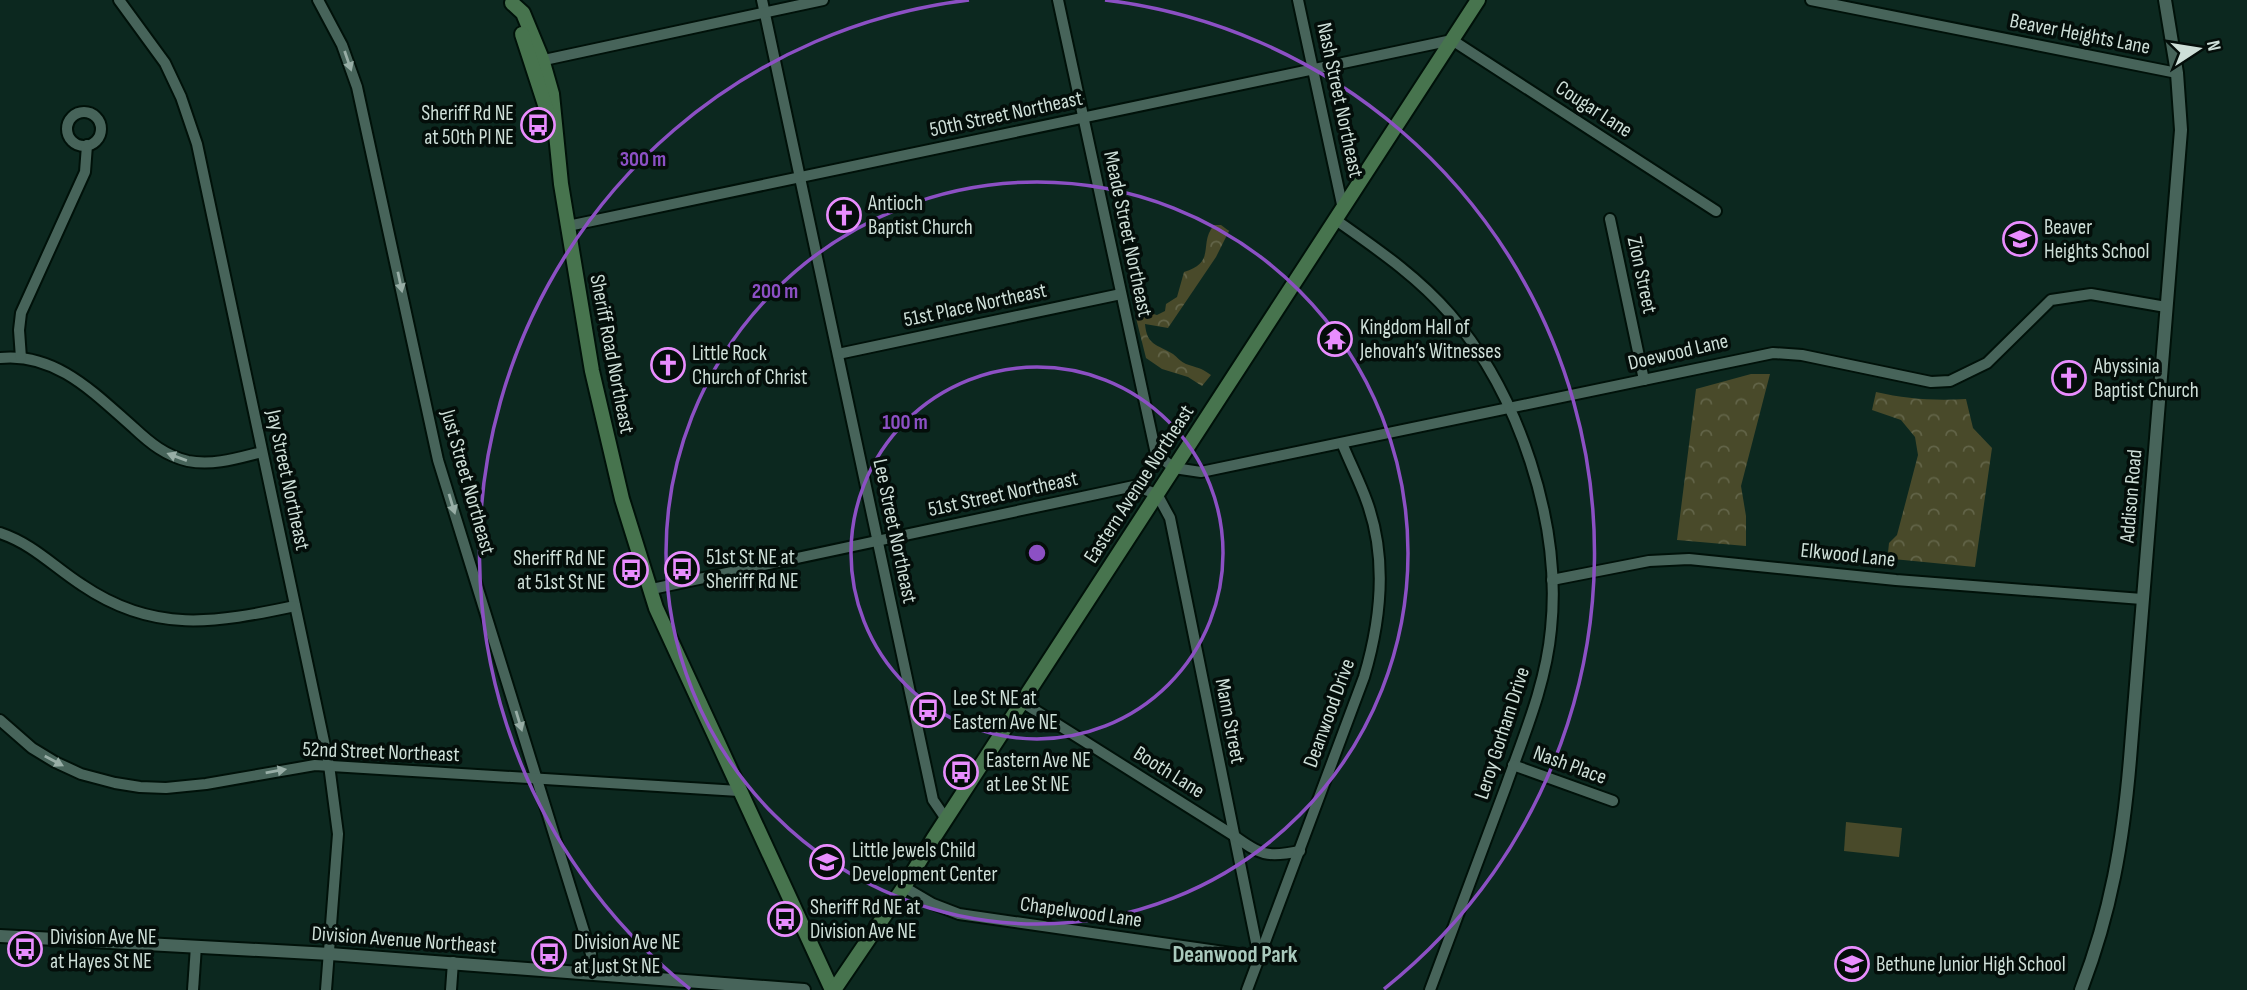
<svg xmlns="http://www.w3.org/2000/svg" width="2247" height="990" font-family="'Sofia Sans Condensed',sans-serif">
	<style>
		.forest { fill: url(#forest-crowns) }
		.pitch { fill: #494a2a }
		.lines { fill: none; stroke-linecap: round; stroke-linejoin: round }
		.minor-casing { stroke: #001109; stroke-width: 14 }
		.tertiary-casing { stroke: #001109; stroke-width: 16 }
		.secondary-casing { stroke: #001109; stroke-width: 18 }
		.minor { stroke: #47645a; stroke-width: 10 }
		.tertiary { stroke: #47645a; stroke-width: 12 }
		.secondary { stroke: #47744e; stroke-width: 14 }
		.oneway { fill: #98aea6 }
		.ring { fill: none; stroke: #8c50c4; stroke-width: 3.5 }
		.labels { text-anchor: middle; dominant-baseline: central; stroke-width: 7; stroke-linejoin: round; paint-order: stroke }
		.street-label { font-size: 21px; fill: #cedfd8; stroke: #040e0a }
		.poi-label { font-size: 21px; fill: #cedfd8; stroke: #040e0a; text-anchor: start }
		.neighbourhood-label { font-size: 23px; font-weight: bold; fill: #a9c9bc; stroke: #040e0a }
		.centre { fill: #8c50c4; stroke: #040e0a; stroke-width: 3.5 }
		.ring-label { font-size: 21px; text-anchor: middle; font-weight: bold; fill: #8c50c4; stroke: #040e0a; stroke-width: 7; stroke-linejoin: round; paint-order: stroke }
	</style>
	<defs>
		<pattern id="forest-crowns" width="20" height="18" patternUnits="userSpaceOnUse" patternTransform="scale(1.75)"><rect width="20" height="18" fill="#494a2a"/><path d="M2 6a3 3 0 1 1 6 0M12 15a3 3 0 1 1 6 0" fill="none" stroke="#626448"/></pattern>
	</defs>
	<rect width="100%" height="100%" fill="#0c281f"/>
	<!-- forest -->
	<g class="forest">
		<path d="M1214,225h7l8,6 -13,26 -48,71 -23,-4c2,22 12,20 28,30 4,3 8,8 13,10 11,4 14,3 25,11l-9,11 -14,-9 -26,-8 -16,-11 -11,-44 4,-4 18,5 8,-4 1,-7 11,-7 7,-25c33,-10 14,-28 30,-47z"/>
		<path d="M1751,374h19l-29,112 5,30v30l-69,-6 19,-151z"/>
		<path d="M1876,392c30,7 59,9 90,7l7,29 19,20 -17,119 -82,-8 -5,-6 1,-10 8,-8 21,-80 -3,-18 -14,-17 -29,-10z"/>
	</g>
	<!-- pitch -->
	<path class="pitch" d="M1846,822l56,6 -3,29 -55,-6z"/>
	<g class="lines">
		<!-- minor casing -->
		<g class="minor-casing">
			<g id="minor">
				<path d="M119,0l46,63 16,34 16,47 132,621 9,69 -12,156"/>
				<path d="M318,0l24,45 15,42 81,373 153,494 1,18"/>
				<path d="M762,0l171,800 13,19"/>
				<path d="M1058,0l98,454 18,14 27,4 572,-119 29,2 129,27 19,-1 37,-18 64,-63 40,-6 75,13"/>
				<path d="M1298,0l45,209"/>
				<path d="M1811,0l366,73"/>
				<path d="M535,62l288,-62"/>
				<circle cx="84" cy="129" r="17"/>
				<path d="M1610,219l34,161"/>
				<path d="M1336,220c41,29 81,56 114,94 69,80 112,209 101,315 -5,55 -27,106 -45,157 -25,68 -50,136 -76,204"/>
				<path d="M568,226l884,-186 264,171"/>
				<path d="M838,354l283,-60"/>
				<path d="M0,358c56,-6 95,36 134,70 16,15 32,28 54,33 25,5 50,-3 74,-9"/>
				<path d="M21,358l-2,-28 2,-17 64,-141 2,-27"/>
				<path d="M0,533c33,11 54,34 82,52 72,49 133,38 213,21"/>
				<path d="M1552,580l97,-19 40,-2 207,21 246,19"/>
				<path d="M652,589l482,-103 23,8 13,24 89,439 -300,-43 -26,-10 -29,-17"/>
				<path d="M1022,702l211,133c27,20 34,23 67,16"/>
				<path d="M0,720l32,28 23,14 26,12 34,9 25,4 26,1 40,-4 109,-19 424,26"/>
				<path d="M1513,765l100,36"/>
				<path d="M193,990l3,-44"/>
				<path d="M451,990l2,-28"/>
				<path d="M1247,990l117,-313c17,-57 24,-117 3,-175 -7,-20 -17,-39 -25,-59"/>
			</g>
		</g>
		<!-- tertiary casing -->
		<g class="tertiary-casing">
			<g id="tertiary">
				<path d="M0,936l330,18 474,36"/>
				<path d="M2081,990c30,-78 42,-148 49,-231l51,-629 -4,-57 -12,-73"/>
			</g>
		</g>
		<!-- secondary casing -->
		<g class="secondary-casing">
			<g id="secondary">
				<path d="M512,3l11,10 19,46 10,35 9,90 31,187 30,128 34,109 176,382"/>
				<path d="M522,34l26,80"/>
				<path d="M834,990l70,-103 29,-48 545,-839"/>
			</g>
		</g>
		<!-- minor -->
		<use href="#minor" class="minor"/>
		<!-- tertiary -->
		<use href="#tertiary" class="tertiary"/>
		<!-- secondary -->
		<use href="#secondary" class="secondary"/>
	</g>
	<!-- one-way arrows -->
	<defs><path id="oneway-solid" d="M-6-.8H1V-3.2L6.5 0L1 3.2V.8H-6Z" transform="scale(1.75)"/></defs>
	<g class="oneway">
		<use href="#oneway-solid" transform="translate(348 61) rotate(71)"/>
		<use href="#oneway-solid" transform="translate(400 282) rotate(78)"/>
		<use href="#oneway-solid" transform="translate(177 457) rotate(-160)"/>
		<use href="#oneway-solid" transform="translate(452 504) rotate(73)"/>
		<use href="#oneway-solid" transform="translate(519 721) rotate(73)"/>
		<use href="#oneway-solid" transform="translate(54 761) rotate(28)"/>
		<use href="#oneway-solid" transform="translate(276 771) rotate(-10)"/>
	</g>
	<!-- distance rings -->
	<g class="ring">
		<circle cx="1037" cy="553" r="186"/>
		<circle cx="1037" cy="553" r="371"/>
		<path d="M690 989A557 557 0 0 1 969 0M1105 0A557 557 0 0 1 1384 989"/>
	</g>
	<!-- icons -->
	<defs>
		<g id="bus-ring" transform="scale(1.75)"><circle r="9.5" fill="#040e0a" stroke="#e98dfe" stroke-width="1.5"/><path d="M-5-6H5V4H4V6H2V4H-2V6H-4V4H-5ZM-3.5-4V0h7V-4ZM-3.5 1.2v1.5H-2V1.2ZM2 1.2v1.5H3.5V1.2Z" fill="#e98dfe"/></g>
		<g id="church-ring" transform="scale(1.75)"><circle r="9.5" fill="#040e0a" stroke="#e98dfe" stroke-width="1.5"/><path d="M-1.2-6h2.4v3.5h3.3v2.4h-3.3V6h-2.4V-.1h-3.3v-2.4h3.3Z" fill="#e98dfe"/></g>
		<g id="school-ring" transform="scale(1.75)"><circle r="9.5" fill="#040e0a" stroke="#e98dfe" stroke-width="1.5"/><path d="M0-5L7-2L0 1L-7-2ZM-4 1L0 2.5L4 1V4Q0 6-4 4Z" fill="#e98dfe"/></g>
		<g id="temple-ring" transform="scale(1.75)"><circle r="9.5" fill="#040e0a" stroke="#e98dfe" stroke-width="1.5"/><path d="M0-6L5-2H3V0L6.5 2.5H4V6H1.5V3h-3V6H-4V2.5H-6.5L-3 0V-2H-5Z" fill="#e98dfe"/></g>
	</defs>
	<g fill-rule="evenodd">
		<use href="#bus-ring" x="538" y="125"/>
		<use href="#church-ring" x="844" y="215"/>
		<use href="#school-ring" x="2020" y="239"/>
		<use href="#temple-ring" x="1335" y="339"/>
		<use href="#church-ring" x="668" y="365"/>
		<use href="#church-ring" x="2069" y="378"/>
		<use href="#bus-ring" x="682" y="569"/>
		<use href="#bus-ring" x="631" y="570"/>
		<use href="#bus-ring" x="928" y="710"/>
		<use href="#bus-ring" x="961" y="772"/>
		<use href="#school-ring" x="827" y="862"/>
		<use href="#bus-ring" x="785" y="919"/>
		<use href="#bus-ring" x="25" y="949"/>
		<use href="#bus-ring" x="549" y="954"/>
		<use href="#school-ring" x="1852" y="964"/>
	</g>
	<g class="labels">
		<!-- street labels -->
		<g class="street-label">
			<text transform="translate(2080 34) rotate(11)">Beaver Heights Lane</text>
			<text transform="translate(1340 100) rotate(78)">Nash Street Northeast</text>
			<text transform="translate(1594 109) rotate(33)">Cougar Lane</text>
			<text transform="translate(1006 114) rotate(-12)">50th Street Northeast</text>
			<text transform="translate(1128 234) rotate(78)">Meade Street Northeast</text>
			<text transform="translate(1642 275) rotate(78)">Zion Street</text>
			<text transform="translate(975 305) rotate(-12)">51st Place Northeast</text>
			<text transform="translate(1678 352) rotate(-13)">Doewood Lane</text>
			<text transform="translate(612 354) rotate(79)">Sheriff Road Northeast</text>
			<text transform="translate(288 480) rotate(78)">Jay Street Northeast</text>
			<text transform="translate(468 482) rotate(74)">Just Street Northeast</text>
			<text transform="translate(1139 484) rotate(-57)">Eastern Avenue Northeast</text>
			<text transform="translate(1003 494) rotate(-12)">51st Street Northeast</text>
			<text transform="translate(2131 496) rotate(-85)">Addison Road</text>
			<text transform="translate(895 531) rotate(78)">Lee Street Northeast</text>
			<text transform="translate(1848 555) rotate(6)">Elkwood Lane</text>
			<text transform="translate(1329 713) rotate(-70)">Deanwood Drive</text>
			<text transform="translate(1230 721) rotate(79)">Mann Street</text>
			<text transform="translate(1502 733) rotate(-72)">Leroy Gorham Drive</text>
			<text transform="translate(381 752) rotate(2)">52nd Street Northeast</text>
			<text transform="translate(1570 765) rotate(20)">Nash Place</text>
			<text transform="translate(1169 772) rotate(32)">Booth Lane</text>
			<text transform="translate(1081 912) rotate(8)">Chapelwood Lane</text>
			<text transform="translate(404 940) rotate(4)">Division Avenue Northeast</text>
		</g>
		<!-- poi labels -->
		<g class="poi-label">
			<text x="514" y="113" text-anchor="end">Sheriff Rd NE<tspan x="514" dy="24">at 50th Pl NE</tspan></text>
			<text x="868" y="203">Antioch<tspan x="868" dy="24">Baptist Church</tspan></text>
			<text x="2044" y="227">Beaver<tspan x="2044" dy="24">Heights School</tspan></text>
			<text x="1360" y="327">Kingdom Hall of<tspan x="1360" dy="24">Jehovah’s Witnesses</tspan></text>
			<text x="692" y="353">Little Rock<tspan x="692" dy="24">Church of Christ</tspan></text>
			<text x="2094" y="366">Abyssinia<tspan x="2094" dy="24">Baptist Church</tspan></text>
			<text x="706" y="557">51st St NE at<tspan x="706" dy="24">Sheriff Rd NE</tspan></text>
			<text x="606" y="558" text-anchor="end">Sheriff Rd NE<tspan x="606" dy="24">at 51st St NE</tspan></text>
			<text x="953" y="698">Lee St NE at<tspan x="953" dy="24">Eastern Ave NE</tspan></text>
			<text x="986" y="760">Eastern Ave NE<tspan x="986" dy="24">at Lee St NE</tspan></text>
			<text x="852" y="850">Little Jewels Child<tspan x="852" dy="24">Development Center</tspan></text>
			<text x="810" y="907">Sheriff Rd NE at<tspan x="810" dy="24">Division Ave NE</tspan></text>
			<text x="50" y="937">Division Ave NE<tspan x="50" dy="24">at Hayes St NE</tspan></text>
			<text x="574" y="942">Division Ave NE<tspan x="574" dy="24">at Just St NE</tspan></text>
			<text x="1876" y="964">Bethune Junior High School</text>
		</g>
		<!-- neighbourhood labels -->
		<g class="neighbourhood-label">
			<text x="1235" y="955">Deanwood Park</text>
		</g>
	</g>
	<circle cx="1037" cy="553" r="10" class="centre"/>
	<g class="ring-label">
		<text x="643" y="166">300 m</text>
		<text x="775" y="298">200 m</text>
		<text x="905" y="429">100 m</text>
	</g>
	<!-- north arrow -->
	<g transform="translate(2198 49) rotate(78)" stroke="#040e0a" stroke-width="5" paint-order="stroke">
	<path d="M0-5L12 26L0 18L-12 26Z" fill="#cedfd8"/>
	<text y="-10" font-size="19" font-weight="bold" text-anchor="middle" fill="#cedfd8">N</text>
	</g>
</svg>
